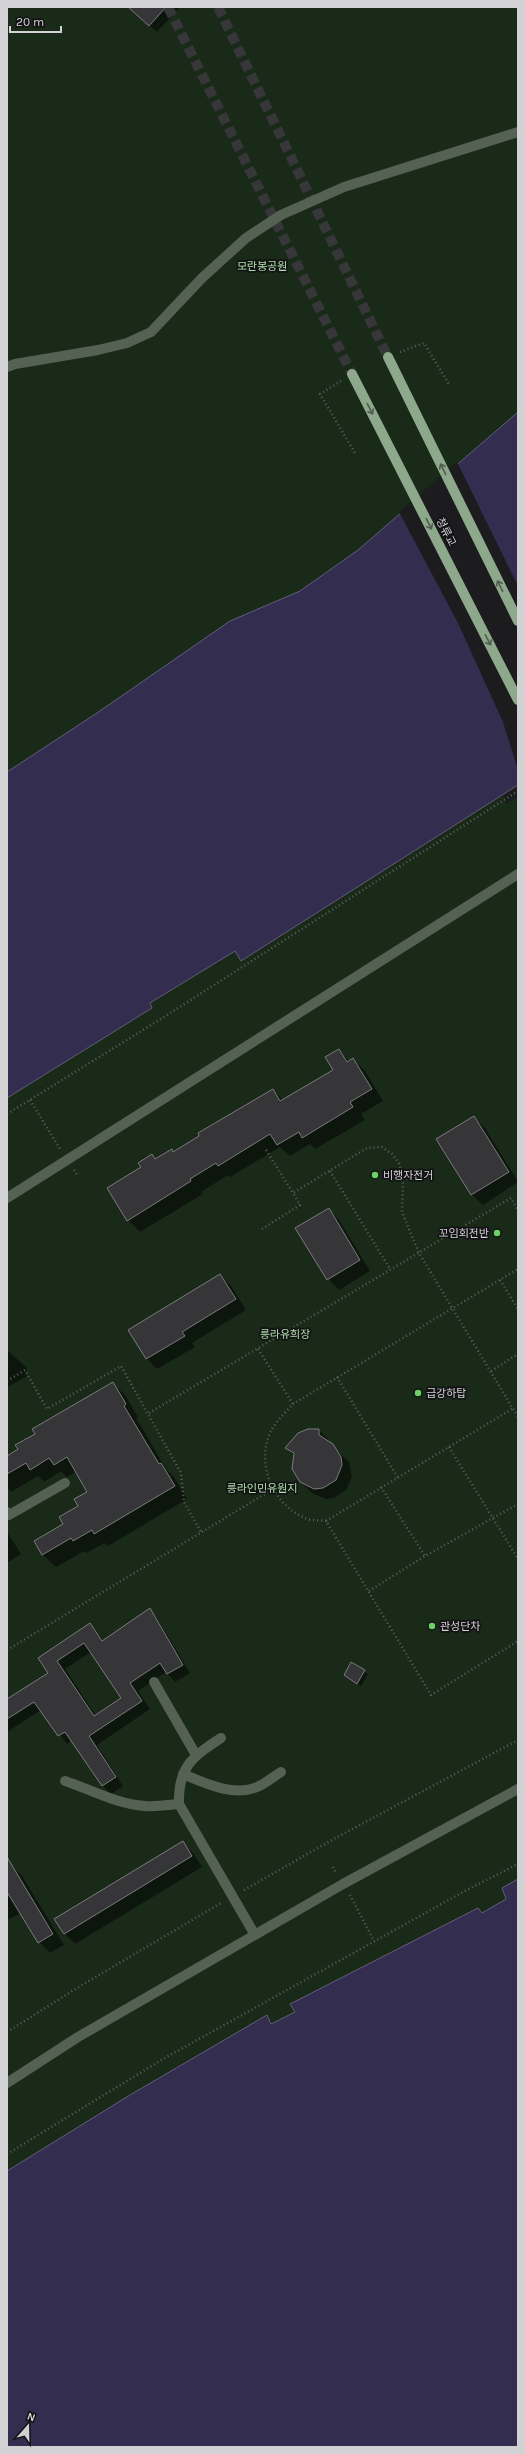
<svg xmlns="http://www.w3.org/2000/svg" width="525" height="2454" font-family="Karla,'Noto Sans KR',sans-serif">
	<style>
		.green { fill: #192a18 }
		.water { fill: #332d50; stroke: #635e78 }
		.pier { fill: #1c1b1e }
		.shadow { fill: #0007; fill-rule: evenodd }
		.building { fill: #363639; stroke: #7b7a7e; fill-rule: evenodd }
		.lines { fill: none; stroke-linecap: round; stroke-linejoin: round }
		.primary-tunnel { stroke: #373639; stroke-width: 10; stroke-dasharray: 10 5; stroke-linecap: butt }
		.path { stroke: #5e5e60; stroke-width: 2.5; stroke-dasharray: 1 3; stroke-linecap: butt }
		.service { stroke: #546153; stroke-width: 10 }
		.tertiary { stroke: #546153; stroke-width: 10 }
		.primary { stroke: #8da88a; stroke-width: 10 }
		.oneway { stroke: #505d50 }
		.poi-dot { fill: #6ad364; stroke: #131215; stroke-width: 1.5 }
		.labels { text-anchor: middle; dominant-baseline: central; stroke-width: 3.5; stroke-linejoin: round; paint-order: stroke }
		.park-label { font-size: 11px; fill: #ade0a8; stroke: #131215 }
		.street-label { font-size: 11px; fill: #d2d2d4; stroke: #131215 }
		.poi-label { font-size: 11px; fill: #d2d2d4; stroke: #131215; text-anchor: start }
	</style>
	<rect width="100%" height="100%" fill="#1c1b1e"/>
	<!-- green -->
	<g class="green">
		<path d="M7,7h511v405l-160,138 -58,41 -70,30 -133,92 -90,59z"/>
		<path d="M503,795l3,9 12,-8v1083l-16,9 4,11 -24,14 -4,-4 -187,94 4,9 -24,12 -5,-8 -136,79 -123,76v-1073l145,-90 -2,-4 85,-53 7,10z"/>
	</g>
	<!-- water -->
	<g class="water">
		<path d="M518,412v373l-277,176 -6,-10 -85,52 2,5 -145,90v-326l90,-59 133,-92 70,-30 58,-41z"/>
		<path d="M518,1879v568h-511v-276l123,-76 137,-80 4,9 24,-12 -5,-8 188,-96 4,5 24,-14 -4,-11z"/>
	</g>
	<!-- pier -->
	<path class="pier" d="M457,462l61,124v184l-15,-48 -45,-99 -59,-111z"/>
	<!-- shadow -->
	<g class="shadow">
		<path d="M138,7h42l-23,25 -16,-14z"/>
		<path d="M339,1050l10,11 4,-2 12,12 18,30 -22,13 4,6 -50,29 -5,-5 -20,12 -10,-9 -50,30 -2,-2 -27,17 2,2 -63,38 -12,-12 14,-52 10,-13 4,4 15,-9 3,3 99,-63 10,10 51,-30z"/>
		<path d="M474,1117l11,11 33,54 -35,23 -11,-10 -34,-56z"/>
		<path d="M329,1209l10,11 31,51 -31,19 -11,-11z"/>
		<path d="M220,1275l11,11 15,24 -54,33 3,4 -38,22 -10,-10 -18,-29z"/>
		<path d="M7,1350l20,18 -1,9 -19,10z"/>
		<path d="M112,1383l13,12 13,22 -2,1 30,51 8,8 13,22 -79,47 -3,-3 -19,10 -2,-2 -28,16 -13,-12 -8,-14 29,-17 24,-32 -12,-20 -9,5 -6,-6 -17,11 -6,-6 -27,16 -4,-4v-31l12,-8 17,-15z"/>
		<path d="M319,1430l10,10v4l20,18 3,15 -6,13 -12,8 -8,1 -14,-6 -11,-11 -7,-26 -7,-8z"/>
		<path d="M7,1532l14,22 -14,9z"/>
		<path d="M149,1610l8,8 33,55 -15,9 -9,-10 -28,19 12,18 -53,36 26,41 -12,8 -8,-8 -31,-46 -5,4 -26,-34 -34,22v-32l42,-27 -10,-15 51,-34 14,17zM91,1652l31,46 -26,18 -31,-47z"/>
		<path d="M352,1663l16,11 -7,12 -16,-11z"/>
		<path d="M182,1842l11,11 9,14 -127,77 -11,-11z"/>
		<path d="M11,1865l11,11 42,69 -14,8 -11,-11 -18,-29 -14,7v-53z"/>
	</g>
	<!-- building -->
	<g class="building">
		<path d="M128,7h38l-17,19z"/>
		<path d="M339,1049l8,13 6,-4 19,31 -22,13 3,5 -51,31 -3,-6 -22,13 -7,-11 -52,32 -2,-3 -26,16 1,2 -64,40 -20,-33 34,-21 -3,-4 14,-9 3,5 17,-10 1,3 26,-16 -1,-3 75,-44 7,12 53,-31 -8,-13z"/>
		<path d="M474,1116l35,56 -38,23 -35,-56z"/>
		<path d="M329,1208l31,52 -33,20 -32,-52z"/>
		<path d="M220,1274l16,25 -54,33 3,4 -39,23 -18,-29z"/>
		<path d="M113,1382l13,22 -2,2 35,58 2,-1 14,23 -81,48 -2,-4 -19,11 -2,-3 -29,17 -8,-14 29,-17 -4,-7 19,-11 -4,-7 13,-7 -20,-35 -13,8 -5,-7 -19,12 -4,-7 -19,11v-18l11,-7 -3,-4 20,-11 -3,-5z"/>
		<path d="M308,1429h11v6l14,9 8,13 1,8 -6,15 -13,8 -9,1 -14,-7 -8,-13 2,-16 -9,-5 13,-15z"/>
		<path d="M150,1608l33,57 -16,9 -7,-11 -30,20 12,18 -53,35 27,41 -14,9 -37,-54 -7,4 -24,-34 -27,17v-20l41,-26 -10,-15 52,-35 12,18zM84,1643l37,55 -27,18 -37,-55z"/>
		<path d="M351,1662l14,8 -8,14 -13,-9z"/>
		<path d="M183,1841l9,15 -128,78 -10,-15z"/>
		<path d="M7,1857l46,77 -15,9 -31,-51z"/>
	</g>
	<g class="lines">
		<!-- primary-tunnel -->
		<g class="primary-tunnel">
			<path d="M168,7l184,367"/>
			<path d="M218,7l170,350"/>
		</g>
		<!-- path -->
		<g class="path">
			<path d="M400,352l24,-9 26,43"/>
			<path d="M341,381l-21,13 35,59"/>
			<path d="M30,1100l30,49"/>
			<path d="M7,1114l157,-97 354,-226"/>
			<path d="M266,1150l27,43 74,-45 15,-1 10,7 7,9 4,17 -1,32 17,41 99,164"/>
			<path d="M74,1170l4,6"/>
			<path d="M330,1171l60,98"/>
			<path d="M262,1229l38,-24 -7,-12"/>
			<path d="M500,1280l18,29"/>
			<path d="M258,1349l35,55"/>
			<path d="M491,1371l27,-17"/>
			<path d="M337,1377l61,101"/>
			<path d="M7,1381l18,-11 22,39 74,-43 60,107 3,29 17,30"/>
			<path d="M512,1409l-186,112 105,174 87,-54"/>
			<path d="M149,1413l362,-215 7,12"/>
			<path d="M449,1447l69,112"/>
			<path d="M381,1487l44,69"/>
			<path d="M326,1521c-6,-1 -16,0 -21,-3 -32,-13 -49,-54 -35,-85 4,-10 16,-21 23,-29l225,-135"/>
			<path d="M369,1591l56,-35 93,-52"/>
			<path d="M7,1650l266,-161"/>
			<path d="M333,1867l4,7"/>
			<path d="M244,1890l88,-50 186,-100"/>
			<path d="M350,1895l24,46"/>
			<path d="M7,2032l70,-44 144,-85"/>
			<path d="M7,2154l156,-95 300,-167 55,-28"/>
		</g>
		<!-- service -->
		<g class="service">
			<path d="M7,367l8,-3 83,-14 29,-7 24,-11 51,-54 44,-40 35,-23 63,-28 174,-55"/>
			<path d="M7,1512l2,3 56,-32"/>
			<path d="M154,1682l42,73"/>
			<path d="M221,1738c-29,19 -43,29 -42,66l76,131"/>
			<path d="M183,1774c22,9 50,23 74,13 8,-3 16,-10 24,-15"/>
			<path d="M65,1781c27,9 51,23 80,25 11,1 23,-1 34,-2"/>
		</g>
		<!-- tertiary -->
		<g class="tertiary">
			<path d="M7,1198l511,-324"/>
			<path d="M7,2083l71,-46 265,-153 175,-95"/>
		</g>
		<!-- primary -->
		<g class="primary">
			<path d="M388,357l130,264"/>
			<path d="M352,374l166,326"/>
		</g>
	</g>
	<!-- one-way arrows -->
	<defs><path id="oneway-shaft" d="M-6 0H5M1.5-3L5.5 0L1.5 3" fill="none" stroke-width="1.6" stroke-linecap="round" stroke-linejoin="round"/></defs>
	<g class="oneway">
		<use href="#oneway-shaft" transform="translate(370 409) rotate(63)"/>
		<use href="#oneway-shaft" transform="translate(443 469) rotate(-116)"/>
		<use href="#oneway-shaft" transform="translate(429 524) rotate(63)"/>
		<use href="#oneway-shaft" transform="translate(500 586) rotate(-116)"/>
		<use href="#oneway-shaft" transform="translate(488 640) rotate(63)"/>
	</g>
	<!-- markers -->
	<g class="poi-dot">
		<circle cx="375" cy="1175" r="4"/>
		<circle cx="497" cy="1233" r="4"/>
		<circle cx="418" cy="1393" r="4"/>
		<circle cx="432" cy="1626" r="4"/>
	</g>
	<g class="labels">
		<!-- park labels -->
		<g class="park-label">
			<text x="262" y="266">모란봉공원</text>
			<text x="285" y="1334">릉라유희장</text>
			<text x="262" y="1488">릉라인민유원지</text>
		</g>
		<!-- street labels -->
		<g class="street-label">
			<text transform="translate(446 532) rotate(63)">청류교</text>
		</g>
		<!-- poi labels -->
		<g class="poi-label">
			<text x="383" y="1175">비행자전거</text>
			<text x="489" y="1233" text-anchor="end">꼬임회전반</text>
			<text x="426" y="1393">급강하탑</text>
			<text x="440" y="1626">관성단차</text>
		</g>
	</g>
	<!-- border -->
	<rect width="525" height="2454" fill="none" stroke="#d2d2d4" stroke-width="16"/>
	<!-- north arrow -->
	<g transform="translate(28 2426) rotate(20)" stroke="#131215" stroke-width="3" paint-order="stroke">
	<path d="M0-3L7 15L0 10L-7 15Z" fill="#d2d2d4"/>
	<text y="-6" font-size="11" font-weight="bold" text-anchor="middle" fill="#d2d2d4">N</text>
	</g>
	<!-- scale -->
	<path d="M10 26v6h51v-6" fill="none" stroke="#d2d2d4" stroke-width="2"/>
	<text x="16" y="26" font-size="12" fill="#d2d2d4" stroke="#131215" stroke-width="3" paint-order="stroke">20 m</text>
</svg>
